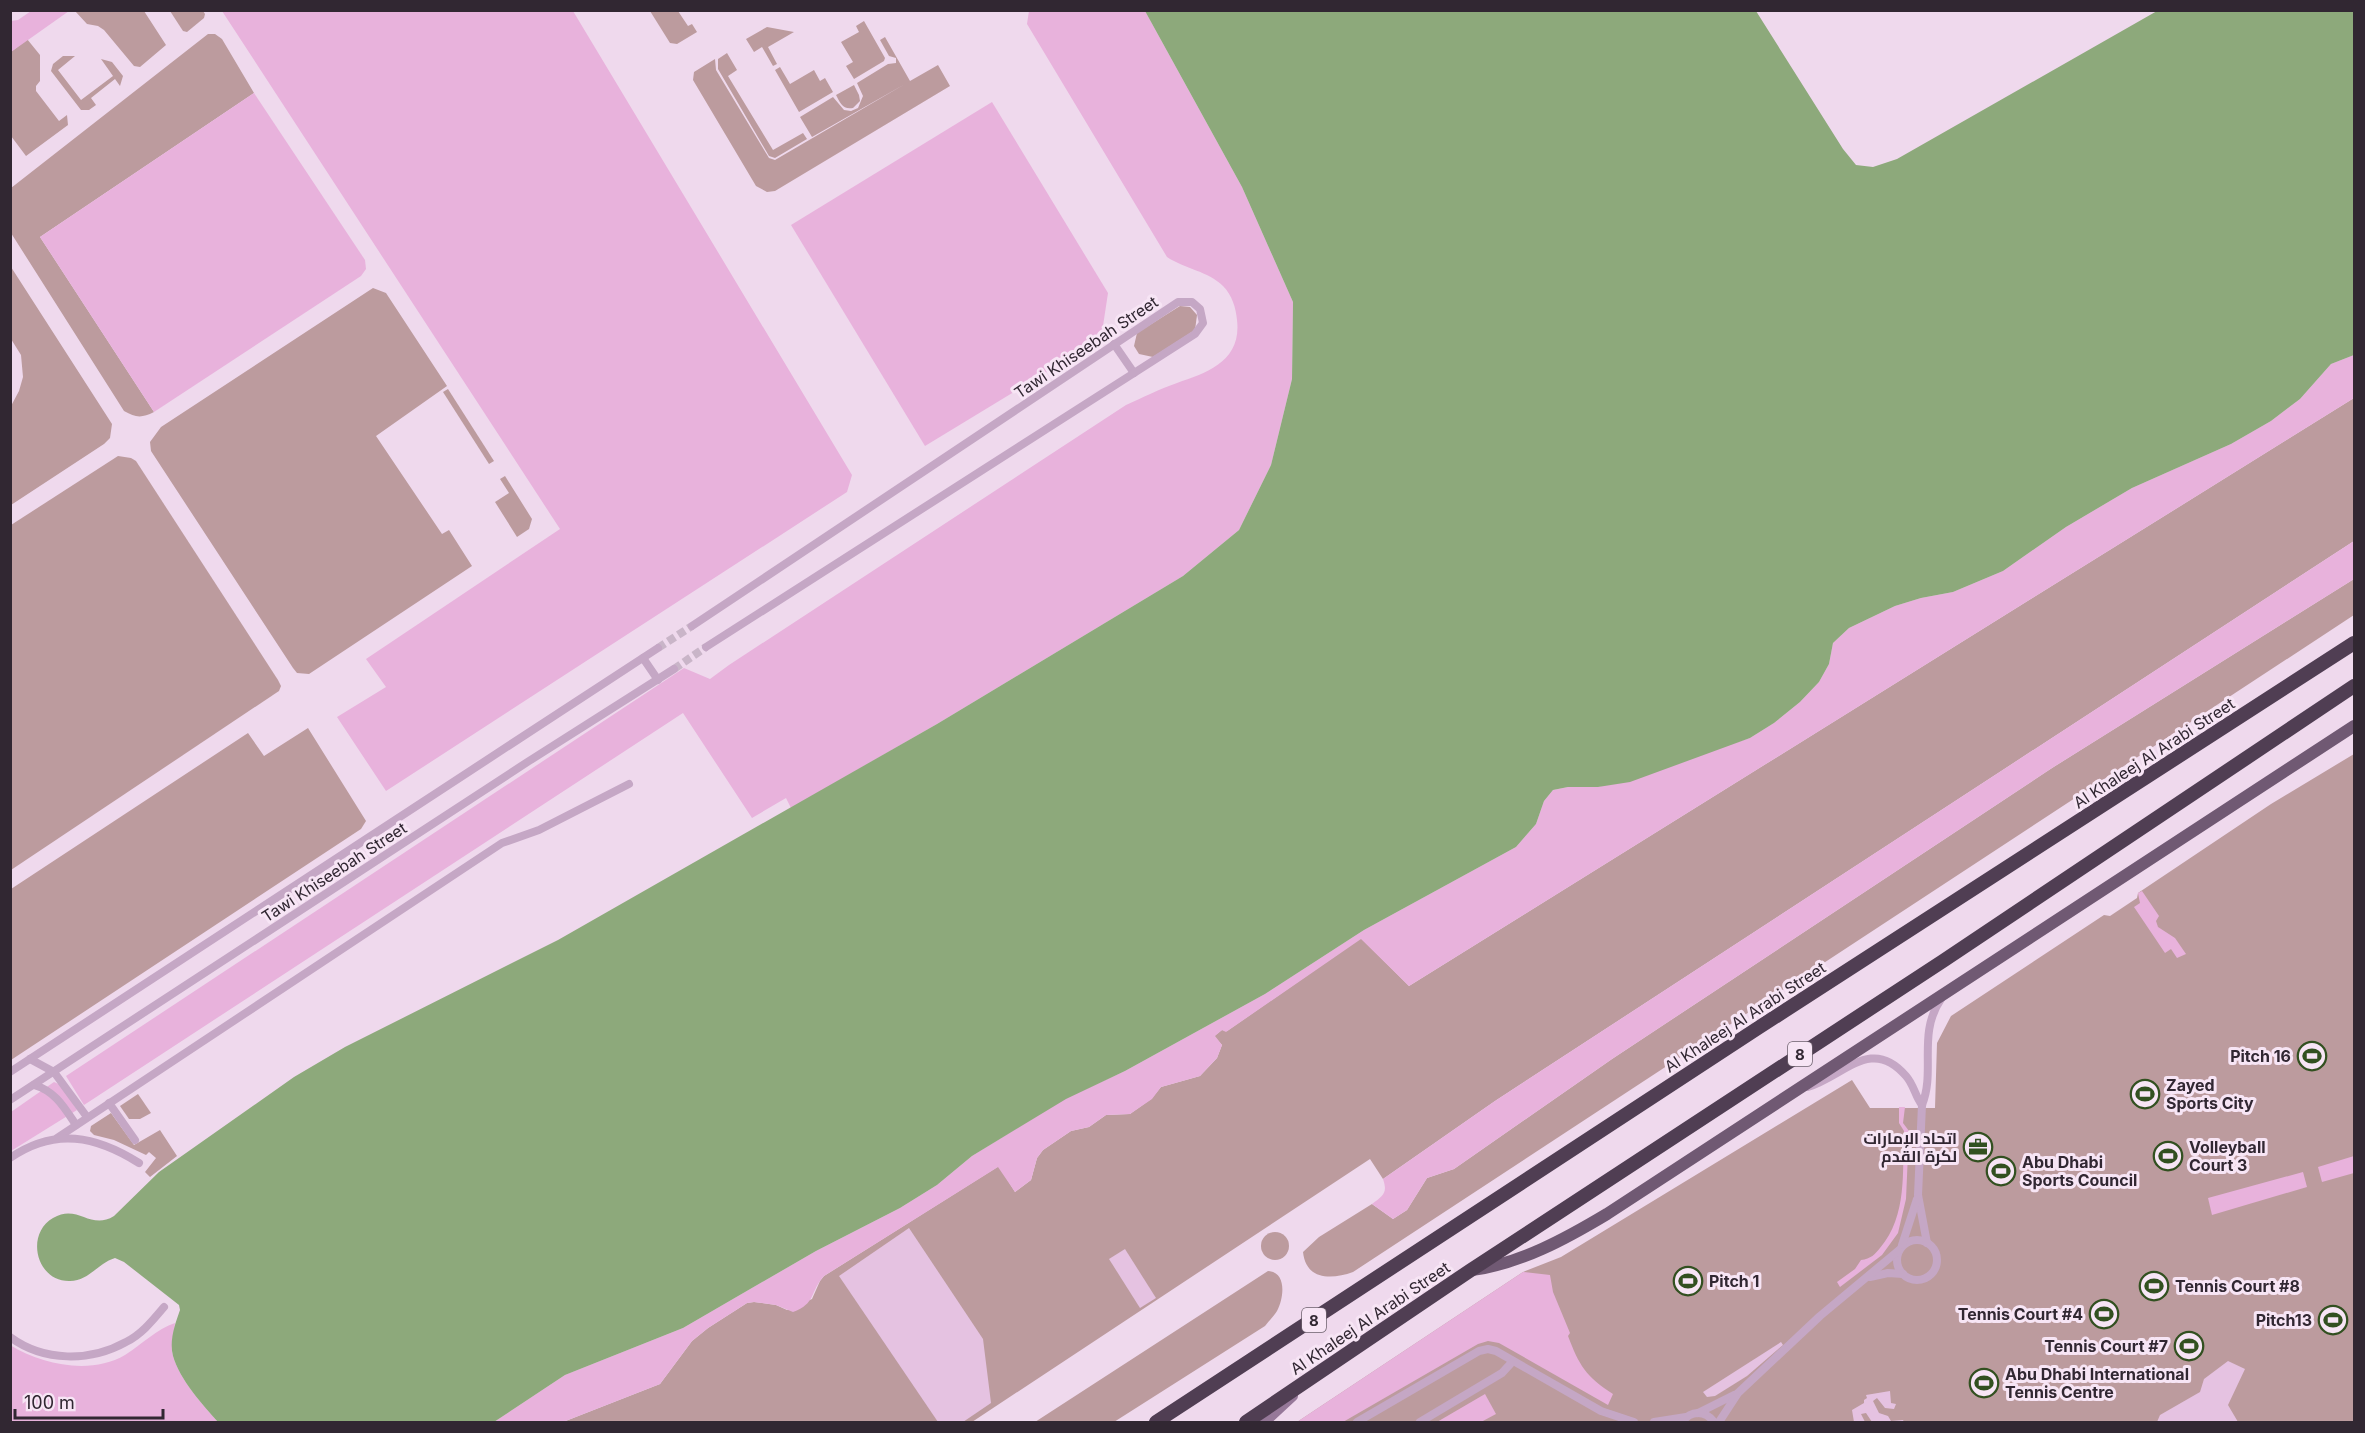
<svg xmlns="http://www.w3.org/2000/svg" width="2365" height="1433" font-family="Inter,Cairo,sans-serif">
	<style>
		.green { fill: #bc9b9e }
		.sand { fill: #e8b2dc }
		.plaza { fill: #e5c2e1 }
		.water { fill: #8da97b }
		.lines { fill: none; stroke-linecap: round; stroke-linejoin: round }
		.street-tunnel { stroke: #c9b5c8; stroke-width: 8; stroke-dasharray: 8 4; stroke-linecap: butt }
		.street { stroke: #c5a7c5; stroke-width: 8 }
		.secondary { stroke: #967899; stroke-width: 10 }
		.primary { stroke: #705973; stroke-width: 12 }
		.highway { stroke: #503e53; stroke-width: 14 }
		.labels { text-anchor: middle; dominant-baseline: central; stroke-width: 6; stroke-linejoin: round; paint-order: stroke }
		.shield { fill: #f7e5f5; stroke: #6c606c; stroke-width: 1.5 }
		.shield-label { font-size: 15px; font-weight: bold; fill: #312732 }
		.street-label { font-size: 16px; fill: #312732; stroke: #f7e5f5 }
		.poi-label { font-size: 16px; font-weight: bold; fill: #312732; stroke: #f7e5f5; text-anchor: start }
	</style>
	<rect width="100%" height="100%" fill="#efd9ed"/>
	<!-- green -->
	<g class="green">
		<path d="M75,11h69l22,34 -26,22 -6,-1 -30,-36 -6,-4 -11,-2z"/>
		<path d="M170,11h33l2,3 -1,4 -17,14 -4,-1z"/>
		<path d="M650,11h28l10,15 4,-2 5,8 -20,12 -7,-1z"/>
		<path d="M864,21l21,37 -1,3 -30,18 -8,-13 7,-4 -12,-20 18,-10 -3,-6z"/>
		<path d="M767,27l27,5 -26,15 9,17 -4,2 -11,-19 -8,5 -8,-13z"/>
		<path d="M208,34h7l7,5 32,54 -214,144 114,175c-12,6 -18,6 -30,-1l-113,-178v-45z"/>
		<path d="M885,37l25,44 28,-16 12,21 -175,105 -8,1 -11,-6 -63,-106 1,-8 21,-13 1,11 53,88 6,2 130,-76 -93,53 -12,-20 33,-20 11,13 7,1 7,-3 5,-12 -6,-13 31,-19 8,-1v-5l-7,-2 -9,-16z"/>
		<path d="M27,39l13,16v26l-4,5v5l23,30 8,-6 1,10 -42,31 -15,-20v-84z"/>
		<path d="M727,53l10,17 -9,6 45,74 30,-17 4,6 -32,19 -6,-2 -51,-87v-10z"/>
		<path d="M63,56h12l-17,14 23,30 32,-24 -12,-17 11,3 11,14 -3,10 -5,-7 -24,19 5,7 -7,5h-8l-30,-39 2,-7z"/>
		<path d="M780,67l10,17 24,-14 6,11 5,-3 8,14 -34,20 -24,-42z"/>
		<path d="M854,85l5,10 1,6 -7,7c-10,2 -13,-5 -17,-13z"/>
		<path d="M11,267l101,157 -2,14 -6,6 -93,61v-99l8,-15 4,-14 -2,-22 -10,-16z"/>
		<path d="M373,288l13,5 61,93 -71,50 66,98 7,-4 23,36 -163,108 -12,-1 -4,-5 -142,-217 -1,-9 11,-15z"/>
		<path d="M1180,306l10,1 7,8 -2,15 -42,27 -14,-3 -5,-8 3,-13z"/>
		<path d="M448,389l46,72 -5,3 -46,-72z"/>
		<path d="M2354,398v143l-859,560 -112,78 -13,-20 -398,263h-409l97,-38 32,-43 16,-13 39,-25 7,-1 22,3 11,5 25,-11 8,-18 4,-5 175,-110 16,26 16,-12 6,-22 6,-8 28,-19 18,-4 17,-12 24,-1 21,-15 10,-12 39,-11 17,-18 5,-13 -8,-9 8,-6 5,1 134,-93 48,48z"/>
		<path d="M118,456l13,2 5,3 142,219 3,6 -2,5 -268,179v-345z"/>
		<path d="M505,476l27,43 -3,10 -12,8 -22,-35 14,-9 -9,-14z"/>
		<path d="M2354,579v36l-1001,657c-22,8 -47,8 -50,-20l16,-15 53,-33 21,15 14,-9 20,-32 27,-9 158,-110 440,-291z"/>
		<path d="M308,728l58,93 -5,8 -350,231v-171l237,-156 16,23z"/>
		<path d="M2354,754v668h-1057l226,-150 38,-15 291,-177 18,28h65l2,-65 14,-27 153,-101 6,1 27,-18 1,-5 133,-89z"/>
		<path d="M138,1094l13,19 -11,6h-11l-9,-13z"/>
		<path d="M111,1113l23,32 26,-15 17,26 -27,21 -5,-5 11,-14 -7,-6 -3,3 -32,-15 -20,-5 -4,-4 1,-5z"/>
		<circle cx="1275" cy="1246" r="14"/>
		<path d="M1268,1271c19,1 16,27 9,40 -3,5 -8,10 -12,15l-151,96h-79z"/>
	</g>
	<!-- sand -->
	<g class="sand">
		<path d="M31,11h38l-58,41v-31l7,-1z"/>
		<path d="M222,11h351l279,464 -5,17 -461,299 -49,-74 49,-30 -20,-28 194,-130z"/>
		<path d="M1029,11h116l97,176 51,115 -1,77 -21,86 -32,65 -56,46 -246,148 -146,84 -5,-10 -34,20 -69,-105 -599,392 -18,-29 618,-408 26,11 19,-14 397,-260c16,-7 33,-16 51,-22 30,-10 65,-22 60,-63 -1,-12 -5,-25 -14,-34 -15,-15 -38,-17 -56,-29l-140,-233z"/>
		<path d="M254,93l111,167 1,9 -5,7 -207,136 -114,-175z"/>
		<path d="M992,102l116,191 -7,46 -176,107 -134,-221z"/>
		<path d="M2354,355v43l-945,588 -48,-47 -135,93 -4,-2 -7,6 7,9 -5,13 -17,18 -39,11 -9,12 -22,15 -24,1 -17,12 -18,4 -28,19 -6,8 -6,22 -16,12 -17,-25 -174,109c-14,15 -8,28 -31,36l-17,-7 -22,-3 -7,1 -39,25 -16,13 -32,43 -97,38h-69l71,-47 118,-47 133,-77 84,-43 37,-23 35,-29 94,-58 59,-27 140,-77 99,-64 152,-83 20,-23 8,-23 9,-11 15,-3h30l152,-49 24,-15 26,-21 19,-20 10,-18 4,-21 16,-15 46,-22 26,-8 32,-6 50,-21 63,-44 66,-39 99,-44 40,-23 29,-22 31,-35z"/>
		<path d="M2354,541v38l-302,189 -440,291 -158,110 -27,9 -20,32 -14,9 -21,-15c11,-8 16,-11 11,-25l112,-78z"/>
		<path d="M2142,891l17,25 -3,5 2,6 17,11 11,16 -9,4 -6,-9 -6,4 -31,-46 6,-4 -2,-10z"/>
		<path d="M54,1082l7,3 16,25 -66,41v-39z"/>
		<path d="M1899,1107h6l-2,16 6,8 -3,68 -8,34 -16,22 -42,32 -3,-5 18,-13 6,-9c10,-1 14,-6 19,-12 28,-33 22,-77 24,-117l-5,-8z"/>
		<path d="M2354,1156v17l-32,9 -4,-15z"/>
		<path d="M2303,1172l4,15 -95,28 -4,-17z"/>
		<path d="M1523,1272l27,3 3,17 17,41 -2,3c11,29 18,41 45,58l-5,11 -109,-62 -11,-2 -10,3 -135,78h-46z"/>
		<path d="M175,1323c-1,11 -5,23 -2,33 7,24 29,48 45,66h-207l-1,-77c32,20 81,30 115,10 16,-10 33,-27 50,-32z"/>
		<path d="M1485,1394l11,20 -15,8h-44z"/>
	</g>
	<!-- plaza -->
	<g class="plaza">
		<path d="M909,1228l74,111 8,64 -28,19h-25l-99,-146z"/>
		<path d="M1125,1249l31,49 -16,10 -31,-49z"/>
		<path d="M1781,1342l2,3 -36,31 -32,20 -8,1 -4,-5z"/>
		<path d="M2228,1361l17,8 -17,36 10,17h-81l3,-7 40,-23 4,-13z"/>
		<path d="M1890,1391l1,12 5,1 -2,5 -9,-1 -8,-10 -4,3 6,12 9,3 3,5 12,-1 1,2h-32l-6,-9 -5,1 4,8h-11l-2,-12 12,-7v-3l3,-2 -1,-3z"/>
	</g>
	<!-- water -->
	<path class="water" d="M1145,11h611l87,138 13,16 17,2 24,-8 260,-148h197v344l-23,9 -31,35 -29,22 -40,23 -99,44 -66,39 -63,44 -50,21 -32,6 -26,8 -46,22 -16,15 -4,21 -10,18 -19,20 -26,21 -24,15 -120,44 -32,5h-30l-15,3 -9,11 -8,23 -20,23 -152,83 -99,64 -140,77 -59,28 -94,57 -35,29 -37,23 -84,43 -133,77 -118,47 -71,47h-276c-16,-18 -38,-42 -45,-66 -4,-15 2,-32 7,-46l-1,-5 -55,-43 -9,-4c-17,5 -26,23 -45,23 -34,1 -45,-47 -17,-63 25,-15 37,13 61,-2l45,-44 135,-95 51,-30 213,-107 379,-216 246,-148 56,-46 32,-65 21,-86 1,-77 -51,-115z"/>
	<g class="lines">
		<!-- street-tunnel -->
		<g class="street-tunnel">
			<path d="M658,648l34,-22"/>
			<path d="M674,669l32,-22"/>
		</g>
		<!-- street -->
		<g class="street">
			<path d="M1114,344l20,29"/>
			<path d="M692,626l486,-324h14l8,7 3,14 -8,11 -489,313"/>
			<path d="M643,658l15,22"/>
			<path d="M30,1059l24,13 33,45"/>
			<path d="M10,1072l648,-424"/>
			<path d="M34,1085c21,6 30,22 42,40"/>
			<path d="M1808,1087c35,-10 63,-52 98,-11 8,9 9,20 16,29"/>
			<path d="M10,1100l519,-339 145,-92"/>
			<path d="M109,1103l26,37"/>
			<path d="M57,1138l445,-295 37,-13 90,-46"/>
			<path d="M10,1158c45,-31 86,-22 129,5"/>
			<circle cx="1917" cy="1260" r="20"/>
			<path d="M1927,1243l-9,-48 4,-90c14,-34 -5,-71 19,-106"/>
			<path d="M1902,1245l15,-46"/>
			<path d="M1870,1277l18,-4 15,1"/>
			<path d="M10,1337c34,25 80,25 116,5 16,-8 27,-22 38,-35"/>
			<path d="M1698,1413l36,-18"/>
			<path d="M1357,1422l122,-71 9,-2 8,2 105,60 33,11"/>
			<path d="M1420,1422l82,-49 11,-12"/>
			<path d="M1654,1422l32,-5"/>
			<path d="M1682,1422c9,-12 23,-12 32,0"/>
			<path d="M1719,1422l19,-29 82,-77 78,-65"/>
		</g>
		<!-- secondary -->
		<path class="secondary" d="M1265,1422l28,-26"/>
		<!-- primary -->
		<path class="primary" d="M1472,1270c48,-6 95,-32 135,-56l747,-488"/>
		<!-- highway -->
		<g class="highway">
			<path d="M1156,1422l602,-394 596,-385"/>
			<path d="M1246,1422l225,-152 472,-309 411,-275"/>
		</g>
	</g>
	<!-- icons -->
	<defs>
		<g id="stadium-ring" transform="scale(1.5)"><circle r="9.5" fill="#f7e5f5" stroke="#325020" stroke-width="1.5"/><path d="M0-5a6.5 5 0 1 0 0 10a6.5 5 0 1 0 0-10ZM-3.5-1.8h7v3.6h-7Z" fill="#325020"/></g>
		<g id="office-ring" transform="scale(1.5)"><circle r="9.5" fill="#f7e5f5" stroke="#325020" stroke-width="1.5"/><path d="M-6-3h4V-5.5h4V-3h4V5H-6ZM-1-4.5V-3h2v-1.5ZM-6 0V1H6V0Z" fill="#325020"/></g>
	</defs>
	<g fill-rule="evenodd">
		<use href="#stadium-ring" x="2312" y="1056"/>
		<use href="#stadium-ring" x="2145" y="1094"/>
		<use href="#office-ring" x="1978" y="1147"/>
		<use href="#stadium-ring" x="2168" y="1156"/>
		<use href="#stadium-ring" x="2001" y="1171"/>
		<use href="#stadium-ring" x="1688" y="1281"/>
		<use href="#stadium-ring" x="2154" y="1286"/>
		<use href="#stadium-ring" x="2104" y="1314"/>
		<use href="#stadium-ring" x="2333" y="1320"/>
		<use href="#stadium-ring" x="2189" y="1346"/>
		<use href="#stadium-ring" x="1984" y="1383"/>
	</g>
	<g class="labels">
		<!-- shield labels -->
		<g class="shield">
			<rect x="1788" y="1042" width="24" height="24" rx="4.5"/>
			<rect x="1302" y="1308" width="24" height="24" rx="4.5"/>
		</g>
		<g class="shield-label">
			<text x="1800" y="1054">8</text>
			<text x="1314" y="1320">8</text>
		</g>
		<!-- street labels -->
		<g class="street-label">
			<text transform="translate(1086 347) rotate(-34)">Tawi Khiseebah Street</text>
			<text transform="translate(2154 753) rotate(-33)">Al Khaleej Al Arabi Street</text>
			<text transform="translate(334 872) rotate(-33)">Tawi Khiseebah Street</text>
			<text transform="translate(1745 1017) rotate(-33)">Al Khaleej Al Arabi Street</text>
			<text transform="translate(1370 1318) rotate(-34)">Al Khaleej Al Arabi Street</text>
		</g>
		<!-- poi labels -->
		<g class="poi-label">
			<text x="2291" y="1056" text-anchor="end">Pitch 16</text>
			<text x="2166" y="1085">Zayed<tspan x="2166" dy="18">Sports City</tspan></text>
			<text x="1957" y="1138" text-anchor="end">اتحاد الإمارات<tspan x="1957" dy="18">لكرة القدم</tspan></text>
			<text x="2189" y="1147">Volleyball<tspan x="2189" dy="18">Court 3</tspan></text>
			<text x="2022" y="1162">Abu Dhabi<tspan x="2022" dy="18">Sports Council</tspan></text>
			<text x="1709" y="1281">Pitch 1</text>
			<text x="2175" y="1286">Tennis Court #8</text>
			<text x="2083" y="1314" text-anchor="end">Tennis Court #4</text>
			<text x="2312" y="1320" text-anchor="end">Pitch13</text>
			<text x="2168" y="1346" text-anchor="end">Tennis Court #7</text>
			<text x="2005" y="1374">Abu Dhabi International<tspan x="2005" dy="18">Tennis Centre</tspan></text>
		</g>
	</g>
	<!-- border -->
	<rect width="2365" height="1433" fill="none" stroke="#312732" stroke-width="24"/>
	<!-- scale -->
	<path d="M15 1409v9h148v-9" fill="none" stroke="#312732" stroke-width="3"/>
	<text x="24" y="1409" font-size="18" fill="#312732" stroke="#f7e5f5" stroke-width="4.5" paint-order="stroke">100 m</text>
</svg>
